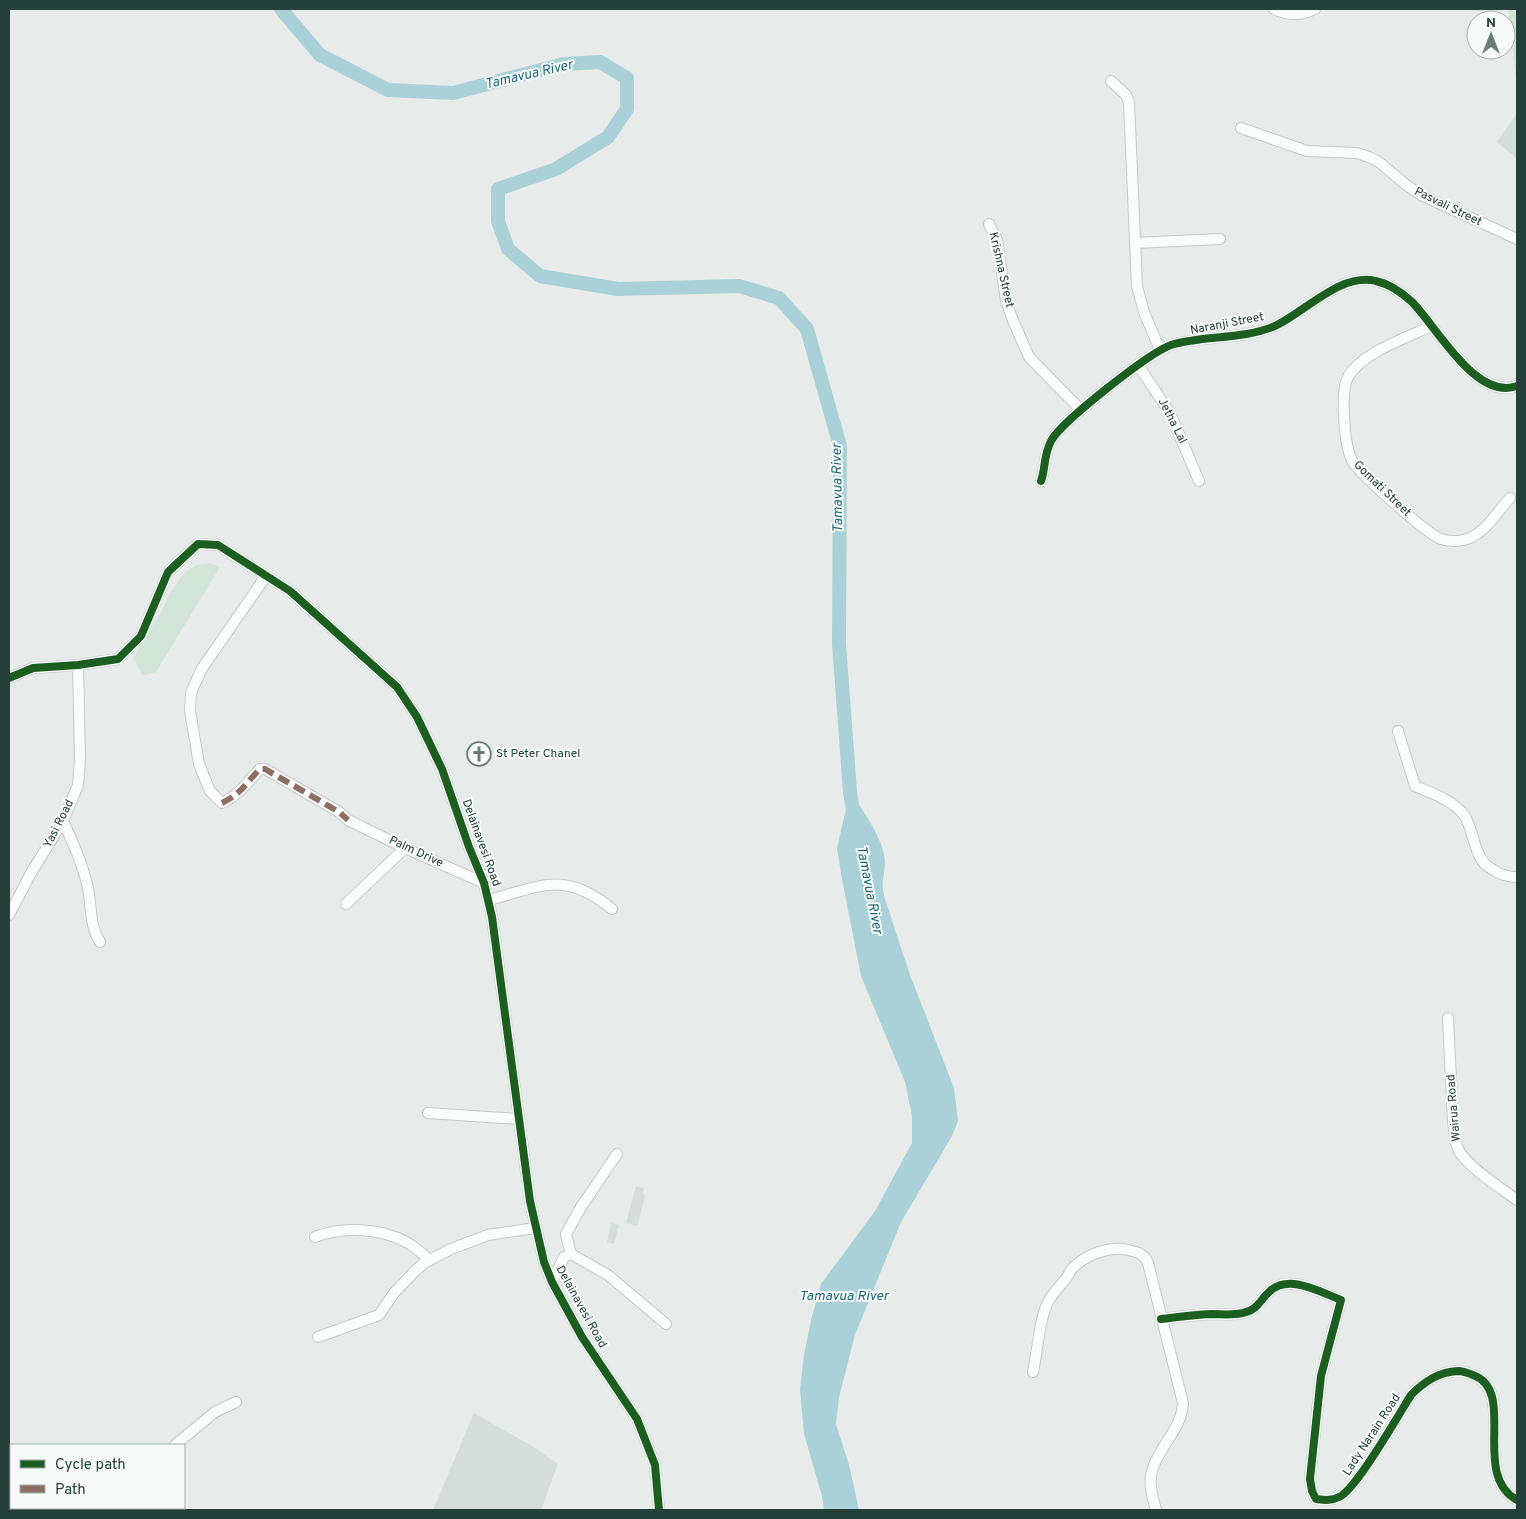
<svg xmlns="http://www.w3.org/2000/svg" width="1526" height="1519" font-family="Overpass,sans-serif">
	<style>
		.built { fill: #d5ddda }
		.green { fill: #d1e4d8 }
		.water { fill: #aad0d8 }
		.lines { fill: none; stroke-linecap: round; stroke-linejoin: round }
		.river { stroke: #aad0d8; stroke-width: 14 }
		.minor-casing { stroke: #c4c9c7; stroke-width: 12 }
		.minor { stroke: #fbfcfc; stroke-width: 10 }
		.quiet { stroke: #8d6e63; stroke-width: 6; stroke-dasharray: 12 6; stroke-linecap: butt }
		.cycleway-casing { stroke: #f6faf8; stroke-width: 11 }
		.cycleway { stroke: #1b5e20; stroke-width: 8 }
		.labels { text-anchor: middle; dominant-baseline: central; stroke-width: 4; stroke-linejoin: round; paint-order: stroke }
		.street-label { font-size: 12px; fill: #253f39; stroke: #f6faf8 }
		.poi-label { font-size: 12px; fill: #253f39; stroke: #f6faf8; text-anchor: start }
		.water-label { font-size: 14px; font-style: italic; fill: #20677a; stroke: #f6faf8 }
	</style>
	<rect width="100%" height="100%" fill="#e7ecea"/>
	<!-- built -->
	<g class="built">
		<path d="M1517,113v46l-20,-17z"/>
		<path d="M636,1186l8,2 -1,6 2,2 -8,30 -11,-3z"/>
		<path d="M611,1223l8,2 -5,19 -7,-2z"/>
		<path d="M474,1413l58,33 26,18 -17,46h-108z"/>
	</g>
	<!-- green -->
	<g class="green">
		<path d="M1508,9h9v80z"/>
		<path d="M209,563l11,4 -64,105 -13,4 -10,-18 31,-51 4,-11 17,-24 12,-7z"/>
	</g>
	<!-- water -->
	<path class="water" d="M850,792c13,19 33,45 35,69 0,15 -5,21 0,38l25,76 44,113 4,33 -6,15 -51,86 -46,113 -16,62 -3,27 13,41 10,45h-35l-2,-14 -18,-62 -4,-45 4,-34 7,-35 10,-36 54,-73 37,-68v-27l-7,-34 -44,-106 -19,-97 -5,-31z"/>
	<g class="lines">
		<!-- river -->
		<path class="river" d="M281,9l39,46 68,35 65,3 111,-29 36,-2 27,16v31l-19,28 -52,32 -58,20v32l10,28 32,27 78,13 121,-3 40,12 28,31 33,117 -1,198 11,148 3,18"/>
		<!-- minor casing -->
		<g class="minor-casing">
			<g id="minor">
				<path d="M1274,9c14,7 27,7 41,0"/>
				<path d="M1111,81l15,14 3,7 8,184 7,26 16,38"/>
				<path d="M1241,128l66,23 50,2 12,4 10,5 26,22 16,11 96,44"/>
				<path d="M989,224l8,16 9,60 6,18 17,39 52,53"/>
				<path d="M1135,243l85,-4"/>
				<path d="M1431,326c-24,12 -69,26 -83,51 -8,15 -4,70 5,85 8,13 74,72 88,77 7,2 15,3 22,1 21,-4 34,-28 47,-42"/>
				<path d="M1138,365l32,48 29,68"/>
				<path d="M1041,481c5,-14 2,-24 10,-40 11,-20 98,-88 120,-96 34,-10 71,-5 104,-19 30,-14 66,-54 101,-45 13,3 25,11 35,20 25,24 64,100 106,85"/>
				<path d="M266,576l-65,94 -10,23 -1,18 9,53 11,27 12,12c20,-10 23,-19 38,-34h5l74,43 9,8 57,28 79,35"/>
				<path d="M9,678l24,-10 45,-3 40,-6 23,-23 27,-64 30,-28 20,1 72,46 107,96 20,30 25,52 27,78 15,36 8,34 38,284 14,61 8,20 30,55 55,82 18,46 4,45"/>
				<path d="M1398,731l17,55c16,7 38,14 49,29 10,15 9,37 22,50 2,2 6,4 9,6 8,5 14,6 22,6"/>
				<path d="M63,821c10,22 20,44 25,67 4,20 1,36 12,54"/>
				<path d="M489,900c52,-14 76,-30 123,9"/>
				<path d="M346,904l59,-56"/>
				<path d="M9,915l22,-42 32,-52 15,-36 2,-25 -2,-95"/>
				<path d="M1448,1018l5,104c1,9 2,18 5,27 7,16 44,40 59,51"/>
				<path d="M428,1113l91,6"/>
				<path d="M315,1237c27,-11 67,-9 93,6 8,5 15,11 22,17"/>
				<path d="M571,1254l37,21 58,49"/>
				<path d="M552,1282l12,-25 7,-3 -5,-20 15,-27 36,-53"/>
				<path d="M1161,1319c17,-2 33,-4 50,-5 12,0 24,2 35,-2 12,-3 14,-12 23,-20 19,-19 51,0 72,8l-20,76 -11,103 2,12 4,8c9,1 15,2 23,-2 17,-7 60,-83 72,-102 13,-13 27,-23 47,-24 5,0 10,2 15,4 45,16 -3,99 44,125"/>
				<path d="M318,1337l61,-22 15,-22 20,-21 10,-9 27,-14 37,-14 47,-7"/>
				<path d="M1033,1372c5,-22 5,-47 14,-68 4,-9 11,-16 18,-24 3,-3 4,-7 6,-10 11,-13 34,-23 52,-21 10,2 21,3 25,14l35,140c-1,27 -27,46 -32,72 -2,12 2,24 5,35"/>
				<path d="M175,1445l40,-33 21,-10"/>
				<path d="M155,1510l1,-2"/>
			</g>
		</g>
		<!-- minor -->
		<use href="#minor" class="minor"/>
		<!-- quiet -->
		<path class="quiet" d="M222,803c20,-10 23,-19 38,-34h5l74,43 9,8"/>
		<!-- cycleway casing -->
		<g class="cycleway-casing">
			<g id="cycleway">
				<path d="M1041,481c5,-14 2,-24 10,-40 11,-20 98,-88 120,-96 34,-10 71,-5 104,-19 30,-14 66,-54 101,-45 13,3 25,11 35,20 25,24 64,100 106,85"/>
				<path d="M9,678l24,-10 45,-3 40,-6 23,-23 27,-64 30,-28 20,1 72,46 107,96 20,30 25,52 27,78 15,36 8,34 38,284 14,61 8,20 30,55 55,82 18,46 4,45"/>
				<path d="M1161,1319c17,-2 33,-4 50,-5 12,0 24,2 35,-2 12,-3 14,-12 23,-20 19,-19 51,0 72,8l-20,76 -11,103 2,12 4,8c9,1 15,2 23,-2 17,-7 60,-83 72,-102 13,-13 27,-23 47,-24 5,0 10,2 15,4 45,16 -3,99 44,125"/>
			</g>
		</g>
		<!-- cycleway -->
		<use href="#cycleway" class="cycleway"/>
	</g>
	<!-- icons -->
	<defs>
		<g id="church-ring" transform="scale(1.25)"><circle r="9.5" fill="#f6faf8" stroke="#697c77" stroke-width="1.5"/><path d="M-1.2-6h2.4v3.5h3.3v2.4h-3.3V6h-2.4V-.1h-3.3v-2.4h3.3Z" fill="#697c77"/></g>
	</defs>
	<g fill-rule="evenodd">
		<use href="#church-ring" x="479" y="754"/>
	</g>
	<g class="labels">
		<!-- street labels -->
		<g class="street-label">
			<text transform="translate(1448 207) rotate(26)">Pasvali Street</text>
			<text transform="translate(1001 270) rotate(77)">Krishna Street</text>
			<text transform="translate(1227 324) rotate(-11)">Naranji Street</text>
			<text transform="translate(1172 421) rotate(63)">Jetha Lal</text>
			<text transform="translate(1382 489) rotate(44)">Gomati Street</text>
			<text transform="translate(59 824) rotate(-63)">Yasi Road</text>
			<text transform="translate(481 843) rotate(70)">Delainavesi Road</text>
			<text transform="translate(416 852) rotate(25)">Palm Drive</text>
			<text transform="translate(1454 1108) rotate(-95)">Wairua Road</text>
			<text transform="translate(581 1307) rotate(61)">Delainavesi Road</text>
			<text transform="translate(1372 1435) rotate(-57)">Lady Narain Road</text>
		</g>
		<!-- poi labels -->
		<g class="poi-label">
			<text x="496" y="754">St Peter Chanel</text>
		</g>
		<!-- water labels -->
		<g class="water-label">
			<text transform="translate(529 75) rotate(-13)">Tamavua River</text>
			<text transform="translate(838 488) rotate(-91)">Tamavua River</text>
			<text transform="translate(869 890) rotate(79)">Tamavua River</text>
			<text x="844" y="1296">Tamavua River</text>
		</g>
	</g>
	<!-- border -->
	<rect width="1526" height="1519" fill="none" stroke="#253f39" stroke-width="20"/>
	<!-- legend -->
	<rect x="10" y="1444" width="175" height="65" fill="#f6faf8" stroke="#a2afac"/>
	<rect x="20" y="1460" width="25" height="8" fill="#1b5e20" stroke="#a2afac"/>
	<text x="55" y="1469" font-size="15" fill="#253f39">Cycle path</text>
	<rect x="20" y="1485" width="25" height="8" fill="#8d6e63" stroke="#a2afac"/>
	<text x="55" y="1494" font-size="15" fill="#253f39">Path</text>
	<!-- north arrow -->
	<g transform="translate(1491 35)"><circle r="24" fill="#f6faf8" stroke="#a2afac"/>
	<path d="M0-4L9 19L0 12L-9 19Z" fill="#697c77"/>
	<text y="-8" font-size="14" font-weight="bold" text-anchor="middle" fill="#253f39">N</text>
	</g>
</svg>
